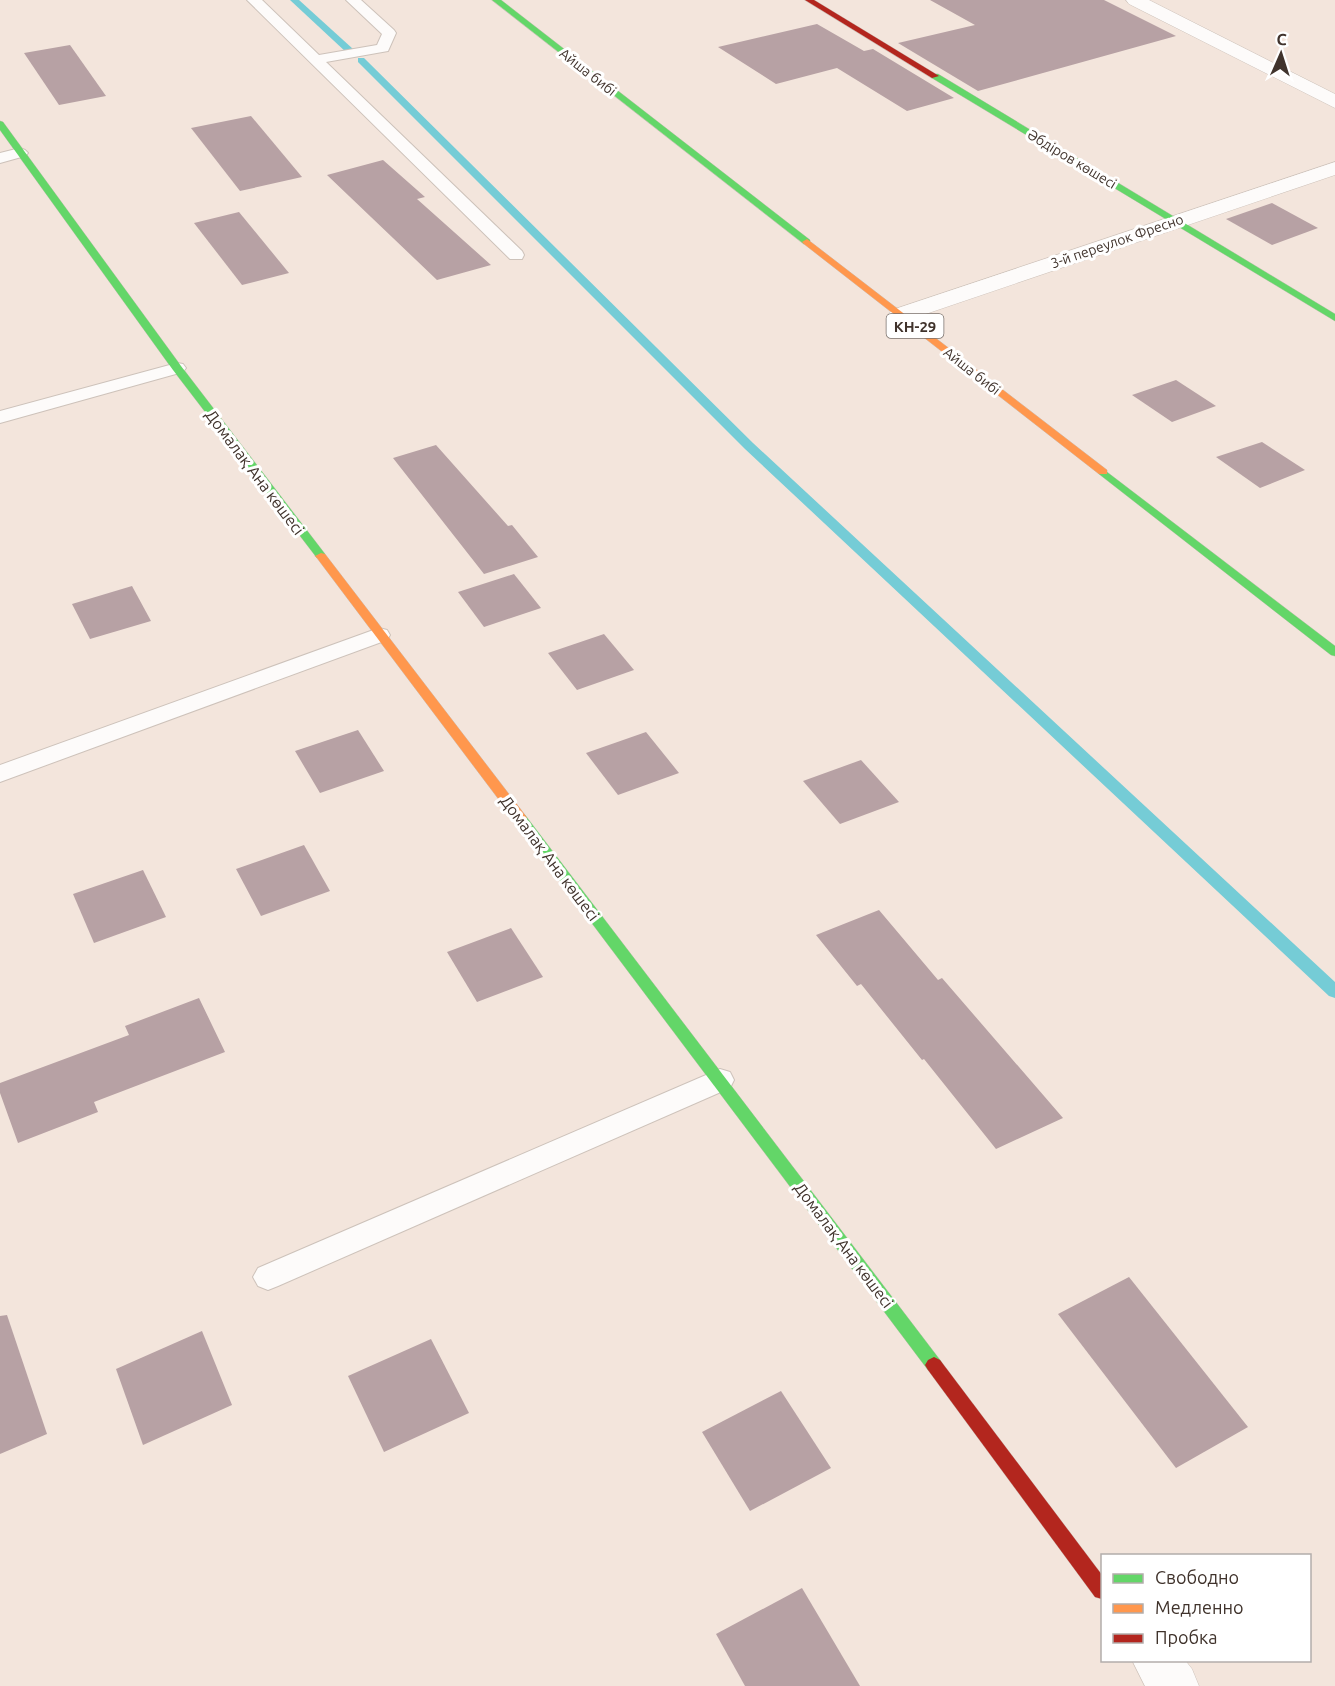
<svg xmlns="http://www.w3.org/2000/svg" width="1335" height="1686" font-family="Ubuntu,sans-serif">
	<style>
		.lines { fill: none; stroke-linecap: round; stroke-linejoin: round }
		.stream { fill: #75ccd6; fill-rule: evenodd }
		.building { fill: #b7a1a4 }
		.lane-casing { stroke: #cdc2ba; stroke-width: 2 }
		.street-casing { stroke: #cdc2ba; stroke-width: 1 }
		.fast-casing { stroke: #cdc2ba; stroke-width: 1 }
		.slow-casing { stroke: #cdc2ba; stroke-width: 1 }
		.jam-casing { stroke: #cdc2ba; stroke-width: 1 }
		.lane { fill: #fdfbfa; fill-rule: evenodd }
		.street { fill: #fdfbfa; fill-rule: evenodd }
		.fast { fill: #63d668; fill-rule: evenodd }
		.slow { fill: #ff974d; fill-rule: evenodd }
		.jam { fill: #b3261e; fill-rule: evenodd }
		.labels { text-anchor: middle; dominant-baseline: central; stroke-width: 6; stroke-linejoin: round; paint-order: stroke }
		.far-street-label { font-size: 14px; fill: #40332c; stroke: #fff }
		.shield { fill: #fff; stroke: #79706b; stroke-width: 1.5 }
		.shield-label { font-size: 15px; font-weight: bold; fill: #40332c }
		.street-label { font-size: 16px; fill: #40332c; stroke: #fff }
	</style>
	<rect width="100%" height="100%" fill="#f3e5dc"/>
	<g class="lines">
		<!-- stream -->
		<g class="stream">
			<path d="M290,0h9l54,49v4h-6z"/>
			<path d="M358,58h6l389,385 582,539v16l-6,-2 -584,-547 -387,-387z"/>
		</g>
	</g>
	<!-- building -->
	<g class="building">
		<path d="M930,0h174l72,36 -198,55 -80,-48 77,-18z"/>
		<path d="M817,24l47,27 9,-2 81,49 -47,13 -70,-43 -61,16 -58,-37z"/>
		<path d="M70,45l36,51 -47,9 -35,-52z"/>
		<path d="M251,116l51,61 -62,14 -49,-63z"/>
		<path d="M383,160l42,37 -8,2 74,66 -54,15 -110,-105z"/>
		<path d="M1272,203l46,25 -46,17 -46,-26z"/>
		<path d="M239,212l50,61 -47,12 -48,-62z"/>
		<path d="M1176,380l40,26 -44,16 -40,-27z"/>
		<path d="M1262,442l43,28 -45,18 -44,-31z"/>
		<path d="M436,445l72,81 4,-1 26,32 -54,17 -91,-116z"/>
		<path d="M514,574l27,34 -57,19 -26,-35z"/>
		<path d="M132,586l19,35 -61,18 -18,-35z"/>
		<path d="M604,634l30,36 -57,20 -29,-37z"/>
		<path d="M358,730l26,41 -64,22 -25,-42z"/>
		<path d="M646,732l33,41 -61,22 -32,-42z"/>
		<path d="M861,760l38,42 -59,22 -37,-43z"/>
		<path d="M304,845l26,46 -69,25 -25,-47z"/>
		<path d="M143,870l23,47 -72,26 -21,-49z"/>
		<path d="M879,910l59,70 4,-2 121,140 -67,31 -72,-90 -2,1 -61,-76 -4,2 -41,-51z"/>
		<path d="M511,928l32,49 -66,25 -30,-50z"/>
		<path d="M199,998l26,54 -131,50 4,10 -80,31 -18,-50v-10l129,-48 -4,-9z"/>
		<path d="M1129,1277l119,150 -72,41 -118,-154z"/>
		<path d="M7,1315l40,119 -47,20v-138z"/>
		<path d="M202,1331l30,74 -89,40 -27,-76z"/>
		<path d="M431,1339l38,74 -85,39 -36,-76z"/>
		<path d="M781,1391l50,77 -81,43 -48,-79z"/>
		<path d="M802,1588l58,98h-115l-29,-52z"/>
	</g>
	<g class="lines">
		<!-- lane casing -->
		<g class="lane-casing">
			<g id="lane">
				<path d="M247,0h15l57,55 58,-10 5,-11 -36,-34h15l33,30 2,3 -8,18 -62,11 196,189 2,4 -2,4h-12z"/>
				<path d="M20,148l5,2 3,3 -3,3 -25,7v-10z"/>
				<path d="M177,363l6,1 3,4 -3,4 -183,51v-12z"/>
				<path d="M379,628l8,2 3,5 -3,5 -387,142v-17z"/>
				<path d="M720,1069l10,3 4,8 -4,8 -452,198 -10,4 -10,-4 -5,-9 5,-9z"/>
			</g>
		</g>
		<!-- street casing -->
		<g class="street-casing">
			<g id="street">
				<path d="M1126,0h23l186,94v14l-206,-104z"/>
				<path d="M1335,162v13l-427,145 -8,2 -8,-2 -4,-5 4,-5z"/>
				<path d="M1132,1660h53l7,9 7,17h-54z"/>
			</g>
		</g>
		<!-- fast casing -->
		<g class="fast-casing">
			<g id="fast">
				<path d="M492,0h9l309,240v4h-6z"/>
				<path d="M932,74h6l397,240v7l-403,-243z"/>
				<path d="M0,121l3,1 178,244 144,188v4h-8l-144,-188 -173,-240z"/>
				<path d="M1103,469l232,177v10l-4,-1 -232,-181 -1,-2z"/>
				<path d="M520,813l5,2 415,545 3,5 -3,5 -6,3 -6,-3 -413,-549 -2,-3z"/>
			</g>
		</g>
		<!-- slow casing -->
		<g class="slow-casing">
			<g id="slow">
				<path d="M807,239l300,231v4h-8l-295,-230 -2,-2z"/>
				<path d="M321,553l4,1 200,261 2,3 -2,3h-10l-198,-263 -2,-2z"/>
			</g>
		</g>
		<!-- jam casing -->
		<g class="jam-casing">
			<g id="jam">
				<path d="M805,0h9l125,76 -7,2z"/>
				<path d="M934,1357l6,3 162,215v24l-7,-2 -167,-227 -3,-5 3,-5z"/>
			</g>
		</g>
		<!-- lane -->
		<use href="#lane" class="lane"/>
		<!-- street -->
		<use href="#street" class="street"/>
		<!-- fast -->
		<use href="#fast" class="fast"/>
		<!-- slow -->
		<use href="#slow" class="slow"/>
		<!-- jam -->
		<use href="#jam" class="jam"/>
	</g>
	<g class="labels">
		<!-- far-street labels -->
		<g class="far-street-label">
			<text transform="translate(588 72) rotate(38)">Айша бибі</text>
			<text transform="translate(1072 159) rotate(31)">Әбдіров көшесі</text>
			<text transform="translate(1117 241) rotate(-19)">3-й переулок Фресно</text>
			<text transform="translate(972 371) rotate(38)">Айша бибі</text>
		</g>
		<!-- shield labels -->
		<rect class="shield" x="886.5" y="314" width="57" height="24" rx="4.5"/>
		<g class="shield-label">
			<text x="915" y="326">КН-29</text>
		</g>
		<!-- street labels -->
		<g class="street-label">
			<text transform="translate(255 472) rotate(53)">Домалақ Ана көшесі</text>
			<text transform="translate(550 858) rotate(53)">Домалақ Ана көшесі</text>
			<text transform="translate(844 1245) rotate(53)">Домалақ Ана көшесі</text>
		</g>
	</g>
	<!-- legend -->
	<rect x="1101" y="1554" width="210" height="108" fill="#ffffff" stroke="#b3adab" stroke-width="1.5"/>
	<rect x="1113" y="1574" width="30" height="9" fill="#63d668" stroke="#b3adab" stroke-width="1.5"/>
	<text x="1155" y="1584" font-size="18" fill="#40332c">Свободно</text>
	<rect x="1113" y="1604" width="30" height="9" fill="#ff974d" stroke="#b3adab" stroke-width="1.5"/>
	<text x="1155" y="1614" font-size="18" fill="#40332c">Медленно</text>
	<rect x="1113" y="1634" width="30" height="9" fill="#b3261e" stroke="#b3adab" stroke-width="1.5"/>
	<text x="1155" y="1644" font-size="18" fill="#40332c">Пробка</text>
	<!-- north arrow -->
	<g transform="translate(1281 54) rotate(3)" stroke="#ffffff" stroke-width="4.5" paint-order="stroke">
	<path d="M0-4.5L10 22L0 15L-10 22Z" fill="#40332c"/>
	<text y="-9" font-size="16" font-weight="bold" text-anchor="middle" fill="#40332c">С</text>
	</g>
</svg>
